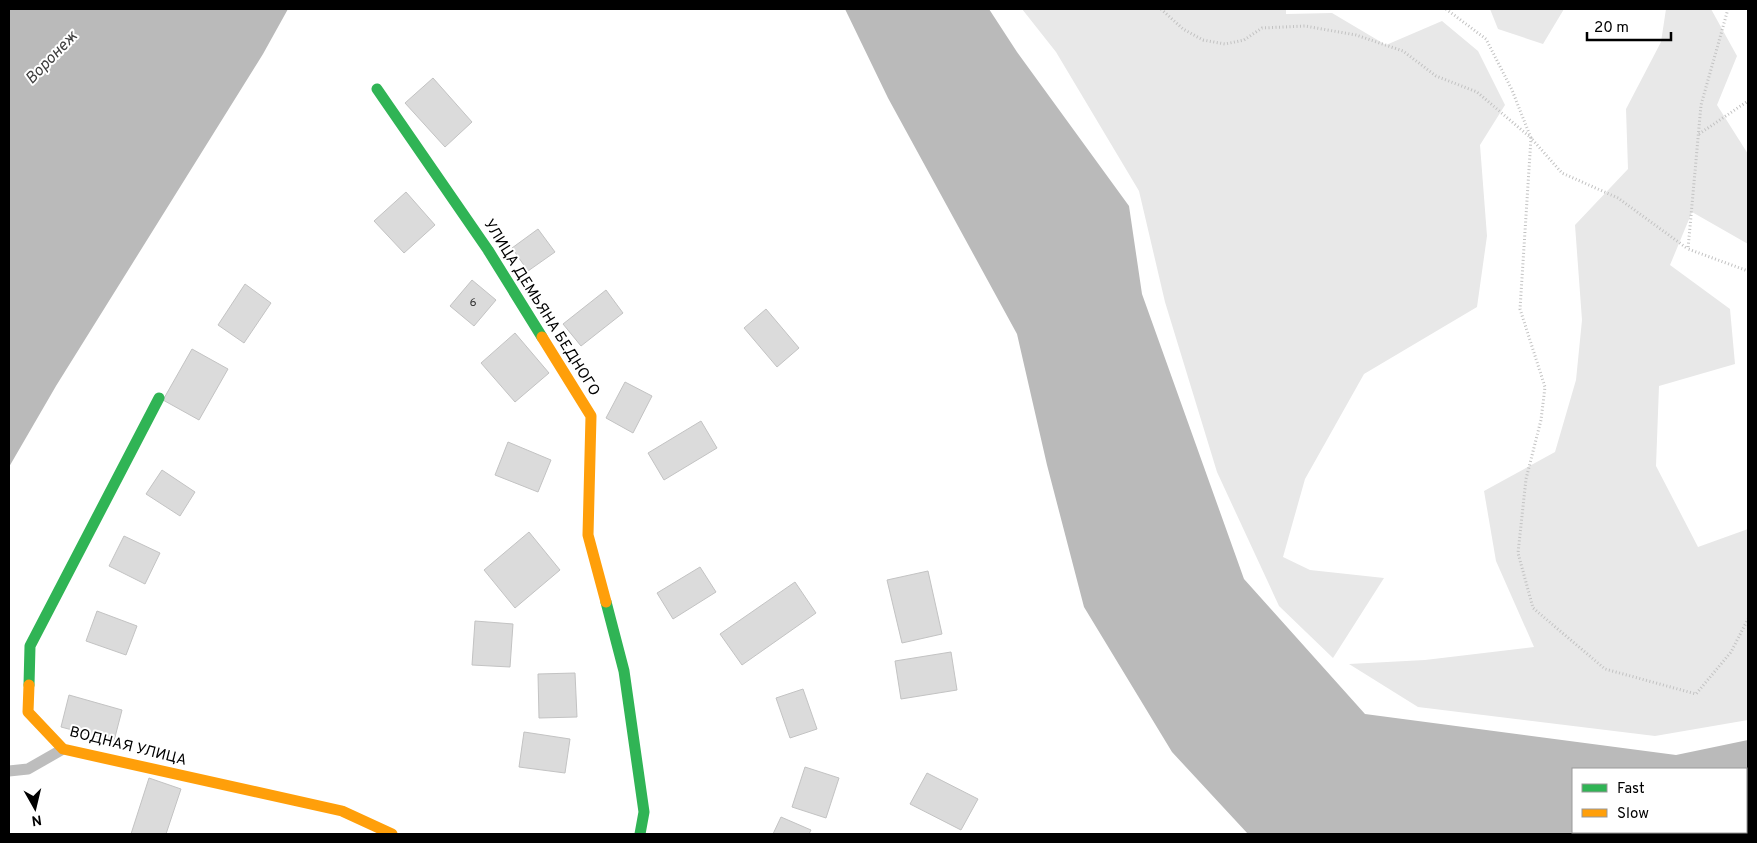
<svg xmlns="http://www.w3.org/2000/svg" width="1757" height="843" font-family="Overpass,sans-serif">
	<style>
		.green { fill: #e8e8e8 }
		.water { fill: #bababa; fill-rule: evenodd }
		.building { fill: #dbdbdb; stroke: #c3c3c3 }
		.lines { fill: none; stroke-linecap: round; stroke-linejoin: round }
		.path { stroke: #c2c2c2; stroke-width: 3; stroke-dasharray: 1 2.5; stroke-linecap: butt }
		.lane { stroke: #bdbdbd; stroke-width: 11 }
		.fast { stroke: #30b455; stroke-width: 11 }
		.slow { stroke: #ff9f0a; stroke-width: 11 }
		.labels { text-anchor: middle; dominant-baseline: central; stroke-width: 4; stroke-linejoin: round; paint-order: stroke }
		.number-label { font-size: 12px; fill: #373737 }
		.street-label { font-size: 15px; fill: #000; stroke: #fff }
		.water-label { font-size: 16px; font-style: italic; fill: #3d3d3d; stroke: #fff }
	</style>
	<rect width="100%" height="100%" fill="#fff"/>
	<!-- green -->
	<g class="green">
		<path d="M1022,9h264v5l46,-1 54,32 56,-24 36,30 27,54 -25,40 7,91 -10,71 -113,67 -59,105 -22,78 27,13 74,8 -51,80 -54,-52 -62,-134 -52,-170 -26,-111 -83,-139z"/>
		<path d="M1490,9h74l-21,35 -45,-15z"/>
		<path d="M1666,9h45l26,47 -20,49 31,49v90l-56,-32 -22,53 60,44 5,55 -76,22 -3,80 42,81 50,-18v191l-93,16 -237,-29 -69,-43 76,-4 109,-13 -38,-86 -12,-70 71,-39 21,-72 6,-60 -7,-95 53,-56 -2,-60 35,-67z"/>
	</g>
	<!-- water -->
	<g class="water">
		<path d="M9,9h279l-25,45 -207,332 -47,81z"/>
		<path d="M845,9h144l28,43 112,154 13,88 102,285 121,135 311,41 72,-15v94h-500l-76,-82 -88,-145 -37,-142 -30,-131 -129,-236zM1573,769h173v63h-173z"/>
	</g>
	<!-- building -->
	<g class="building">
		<path d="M433,78l39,44 -27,25 -40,-44z"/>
		<path d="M406,192l29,33 -31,28 -30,-32z"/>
		<path d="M538,229l17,23 -27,19 -16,-23z"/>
		<path d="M472,280l24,20 -22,26 -24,-20z"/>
		<path d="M245,284l26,19 -27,40 -26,-18z"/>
		<path d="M606,290l17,23 -42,33 -18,-22z"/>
		<path d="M766,309l33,39 -22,19 -33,-39z"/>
		<path d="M515,333l34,40 -34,29 -34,-39z"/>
		<path d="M192,349l36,20 -29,51 -36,-20z"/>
		<path d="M625,382l27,14 -19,37 -27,-15z"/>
		<path d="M701,421l16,27 -53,32 -16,-27z"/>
		<path d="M508,442l43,18 -13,32 -43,-17z"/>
		<path d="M162,470l33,22 -15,24 -34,-22z"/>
		<path d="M529,532l31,38 -45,38 -31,-38z"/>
		<path d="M124,536l36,17 -15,31 -36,-18z"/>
		<path d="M700,567l16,25 -43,27 -16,-26z"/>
		<path d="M928,571l14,63 -40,9 -15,-63z"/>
		<path d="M795,582l21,31 -74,52 -22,-31z"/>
		<path d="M97,611l40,15 -11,29 -40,-14z"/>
		<path d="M475,621l38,3 -3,43 -38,-2z"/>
		<path d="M951,652l6,38 -56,9 -6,-38z"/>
		<path d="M575,673l2,44 -38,1 -1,-44z"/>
		<path d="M803,689l14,40 -27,9 -14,-40z"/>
		<path d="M69,695l53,15 -8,31 -53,-14z"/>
		<path d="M524,732l46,7 -5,34 -46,-6z"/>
		<path d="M805,767l34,11 -13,40 -34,-11z"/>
		<path d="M927,773l51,26 -17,31 -51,-26z"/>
		<path d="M149,778l32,11 -15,45h-35z"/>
		<path d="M781,817l30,13 -2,4h-36z"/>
	</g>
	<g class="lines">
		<!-- path -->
		<g class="path">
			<path d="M1161,9l22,20 20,11 22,4 19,-4 18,-12 43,-2 51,9 47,16 33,25 41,16 54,46 -11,171 25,78 -4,33 -15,59 -8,74 15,55 72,61 91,25 35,-42 17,-33"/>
			<path d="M1446,9l40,30 26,51 19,48 31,35 56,25 70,51"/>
			<path d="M1728,9l-27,96 -13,144 60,22"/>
			<path d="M1699,134l49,-33"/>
		</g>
		<!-- lane -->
		<path class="lane" d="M9,771l19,-2 35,-20"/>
		<!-- fast -->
		<g class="fast">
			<path d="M377,89l111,161 54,87"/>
			<path d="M606,602l18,69 20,141 -4,22"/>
			<path d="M29,685l1,-39 129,-248"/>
		</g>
		<!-- slow -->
		<g class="slow">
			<path d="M542,337l49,79 -3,119 18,67"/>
			<path d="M29,685l-1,27 35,37 279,62 50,23"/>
		</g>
	</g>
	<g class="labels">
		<!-- number labels -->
		<g class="number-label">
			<text x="473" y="303">6</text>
		</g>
		<!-- street labels -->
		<g class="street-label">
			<text transform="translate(541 308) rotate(58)">УЛИЦА ДЕМЬЯНА БЕДНОГО</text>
			<text transform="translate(128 747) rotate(14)">ВОДНАЯ УЛИЦА</text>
		</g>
		<!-- water labels -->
		<g class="water-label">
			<text transform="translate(52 58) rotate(-46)">Воронеж</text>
		</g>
	</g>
	<!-- border -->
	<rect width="1757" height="843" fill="none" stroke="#000000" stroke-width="20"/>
	<!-- legend -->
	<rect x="1572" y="768" width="175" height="65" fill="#ffffff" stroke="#999999"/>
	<rect x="1582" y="784" width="25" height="8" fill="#30b455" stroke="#999999"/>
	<text x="1617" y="793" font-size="15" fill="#000000">Fast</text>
	<rect x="1582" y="809" width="25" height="8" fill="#ff9f0a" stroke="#999999"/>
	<text x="1617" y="818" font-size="15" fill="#000000">Slow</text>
	<!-- north arrow -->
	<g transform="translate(35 808) rotate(172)" stroke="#ffffff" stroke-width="4" paint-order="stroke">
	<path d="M0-4L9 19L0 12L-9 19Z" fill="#000000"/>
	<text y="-8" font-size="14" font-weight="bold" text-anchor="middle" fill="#000000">N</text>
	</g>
	<!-- scale -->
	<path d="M1587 32v8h84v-8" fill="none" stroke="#000000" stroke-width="2.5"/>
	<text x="1594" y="32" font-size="15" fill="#000000" stroke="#ffffff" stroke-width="4" paint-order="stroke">20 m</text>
</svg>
